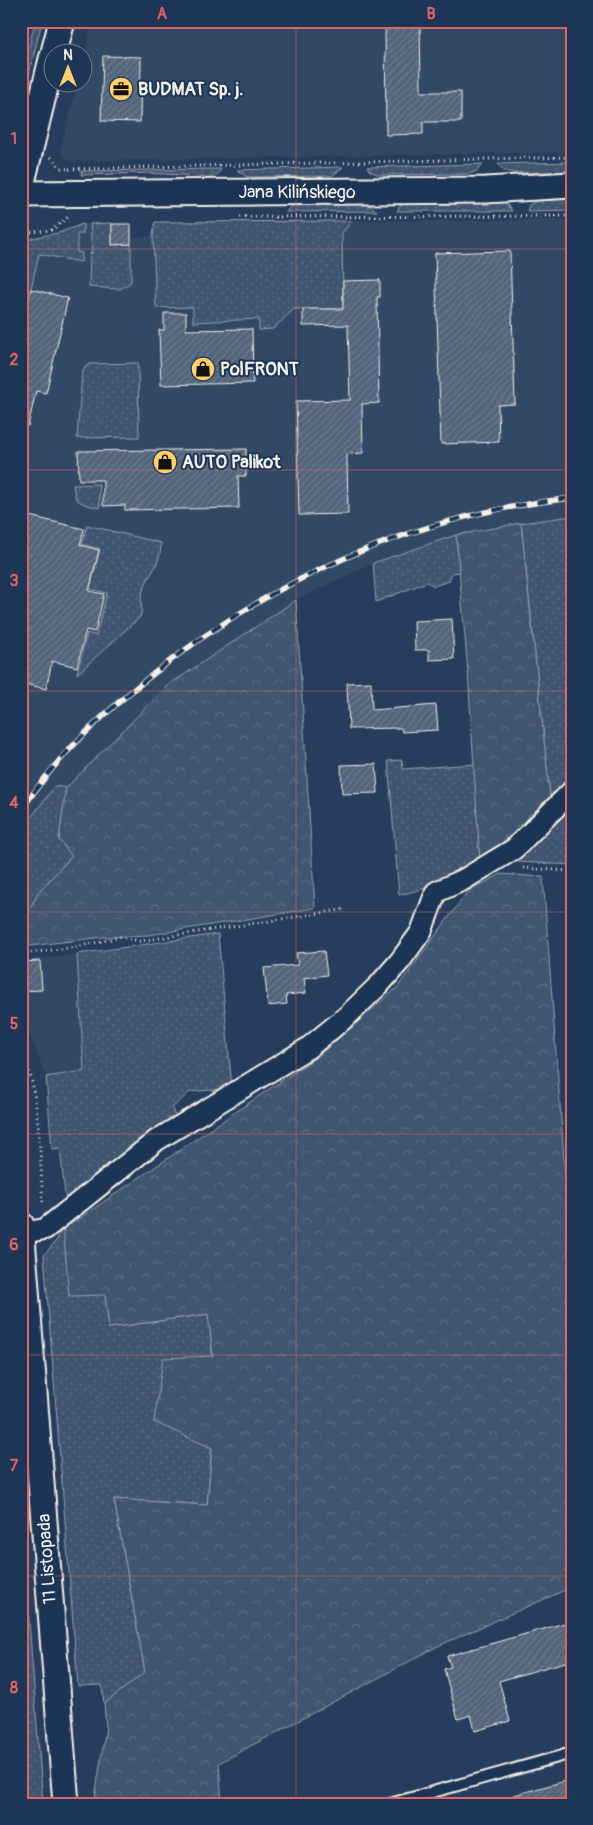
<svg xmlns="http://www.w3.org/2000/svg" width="593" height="1825" font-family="Pangolin,sans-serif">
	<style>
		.built { fill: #334966 }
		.grass { fill: url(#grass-dots); stroke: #9aa2ac }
		.forest { fill: url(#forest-crowns); stroke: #9aa2ac }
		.building { fill: url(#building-hatch); stroke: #f4f1e8 }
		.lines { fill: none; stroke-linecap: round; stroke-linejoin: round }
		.service-casing { stroke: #f4f1e8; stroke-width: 14 }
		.minor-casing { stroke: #f4f1e8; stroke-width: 24 }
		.tertiary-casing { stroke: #f4f1e8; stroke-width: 29 }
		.path { stroke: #f4f1e8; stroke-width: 3; stroke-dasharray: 1 4; stroke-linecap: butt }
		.service { stroke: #1d3557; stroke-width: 10 }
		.minor { stroke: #1d3557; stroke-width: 20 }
		.tertiary { stroke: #1d3557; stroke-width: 25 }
		.rail-casing { stroke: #f4f1e8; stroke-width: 5.5 }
		.rail { stroke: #1d3557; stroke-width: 4; stroke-dasharray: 11; stroke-linecap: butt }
		.grid { fill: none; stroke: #df6462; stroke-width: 1; stroke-opacity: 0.55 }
		.labels { text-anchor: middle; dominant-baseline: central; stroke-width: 4; stroke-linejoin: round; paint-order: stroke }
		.poi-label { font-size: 18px; font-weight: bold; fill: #f4f1e8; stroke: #1d3557; text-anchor: start }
		.street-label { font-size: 18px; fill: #f4f1e8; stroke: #1d3557 }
		.neatline { fill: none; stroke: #df6462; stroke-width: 2 }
		.grid-label { font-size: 16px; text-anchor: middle; font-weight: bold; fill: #df6462 }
	</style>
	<defs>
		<pattern id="grass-dots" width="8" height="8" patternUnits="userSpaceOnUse" patternTransform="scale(1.25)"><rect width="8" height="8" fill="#40546f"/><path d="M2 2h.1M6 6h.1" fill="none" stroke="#5c6d84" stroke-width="1.8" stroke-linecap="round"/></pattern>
		<pattern id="forest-crowns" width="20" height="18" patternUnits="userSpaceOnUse" patternTransform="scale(1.25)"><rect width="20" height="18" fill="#40546f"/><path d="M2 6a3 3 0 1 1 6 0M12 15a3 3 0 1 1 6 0" fill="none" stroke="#5c6d84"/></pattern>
		<pattern id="building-hatch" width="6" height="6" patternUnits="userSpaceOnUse" patternTransform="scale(1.25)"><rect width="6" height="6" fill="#52647b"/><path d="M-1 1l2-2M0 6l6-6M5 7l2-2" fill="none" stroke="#6c7b8e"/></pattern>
	</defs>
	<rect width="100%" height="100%" fill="#263d5d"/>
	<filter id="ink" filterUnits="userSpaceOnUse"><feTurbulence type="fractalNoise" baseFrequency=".02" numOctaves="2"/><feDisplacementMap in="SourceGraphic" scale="10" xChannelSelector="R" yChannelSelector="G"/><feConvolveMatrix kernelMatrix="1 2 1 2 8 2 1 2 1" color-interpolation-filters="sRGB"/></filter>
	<g filter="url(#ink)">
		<!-- built -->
		<g class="built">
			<path d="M93,21h479v131l-502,9 -10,-9 18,-69 4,-1 1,-19z"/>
			<path d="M572,220v296l-51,7 -65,12 -83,28 -77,37 -129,86 -101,102 -45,67v-588l37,-34 25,-9 49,-1 1,14 209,-4 10,-12z"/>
			<path d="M77,954l7,117 -38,6 -25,-64v-52z"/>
		</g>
		<!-- grass -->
		<g class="grass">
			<path d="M35,21h7l-21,86v-26z"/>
			<path d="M572,162v9l-60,2 -9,-3 -5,-6z"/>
			<path d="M483,164l-6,7 -9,3 -89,1 -9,-4 -3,-4z"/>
			<path d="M343,167l-11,9 -85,1 -10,-7z"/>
			<path d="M221,169l-3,5 -6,3 -62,-4 -69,2v-4z"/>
			<path d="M572,199v11l-45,1 2,-6 7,-4z"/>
			<path d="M501,202l5,1 6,8h-115l4,-6 6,-2z"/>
			<path d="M367,204l10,7 -91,1 5,-6 5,-1z"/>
			<path d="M352,221l-10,12 1,76h-49l-21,20 -14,1v-11l-66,3v-15l-37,1 -3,-72 2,-14z"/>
			<path d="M112,223v22l19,-1v38l-11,7 -31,-2 1,-34h2l-2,-29z"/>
			<path d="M83,224v10h-6v18l5,1 -1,9 -42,-8 -18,77v-76l4,-12 7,-5 26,-5z"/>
			<path d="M138,363l1,74 -62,1 5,-64 3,-7 5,-3z"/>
			<path d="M99,484l1,24 -16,-4 -8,-5 -3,-14z"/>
			<path d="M572,516v260l-22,20 -29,-273z"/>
			<path d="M87,525l74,18c0,24 -14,31 -19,51 -2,7 1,15 -2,23l-63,57 10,-41 9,3 11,-43 -17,-4 10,-40 -18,-5z"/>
			<path d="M456,535l4,37 -8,1 -3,8 -15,5 -7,-4 -51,20 -3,-39z"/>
			<path d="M402,760l1,9 72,-5 5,99 -38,21 -43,11 -11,-134z"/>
			<path d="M55,786l11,2 -7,52 13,16 -34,36 -17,41v-102z"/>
			<path d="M572,801v64l-55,-3 2,-11z"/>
			<path d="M218,934l14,154 -42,4 -18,16 4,12 -110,84 -6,-56 -8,1 -6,-72 38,-6 -7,-117z"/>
			<path d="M63,1225l42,70 4,33 100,-14c7,64 4,127 -2,191l-93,-6 31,173 -41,32 -2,-19 -24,1 -34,-431 13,-15z"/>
			<path d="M21,1517l22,287h-22z"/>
		</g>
		<!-- forest -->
		<g class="forest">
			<path d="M521,523l29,273 -28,29 -42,38 -12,-191 -12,-137z"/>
			<path d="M296,600l19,308 -166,27 -45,2 -83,10c0,-41 25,-63 51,-91l-13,-16 7,-52 101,-102z"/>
			<path d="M501,874l42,3 29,390v320l-134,59 -219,117 3,41h-128l12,-77 -2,-23 41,-32 -31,-173 93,6 5,-57 -58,-26 9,-64 50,-2 -5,-42 -99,14 -4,-33 -36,1 -6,-71 8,-1 247,-168 79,-68 71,-97z"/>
		</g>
		<!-- building -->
		<g class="building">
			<path d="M385,21h35l1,71h40v30h-38v12l-37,1z"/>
			<path d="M103,56l38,1 -1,65 -39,-1z"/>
			<path d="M112,224h19v20l-19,1z"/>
			<path d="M510,251l5,153 -17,1 1,37 -58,2 -6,-191z"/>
			<path d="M380,280v17h-3l2,106 -17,1 1,49 -16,1 1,60 -49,1 -3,-114 54,-1 -2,-75 -45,1v-17h40v-28z"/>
			<path d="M31,289l37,9 -22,95 -10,-2 -8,35 -7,-1v-94z"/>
			<path d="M164,313h22v17l66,-1 1,54 -92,2 -2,-55h5z"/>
			<path d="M246,449v27h-8l1,32 -114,2v-5l-22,1v-26h-24l-1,-29z"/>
			<path d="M21,514l63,15 -4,16 19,5 -10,41 15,3 -9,38 -9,-2 -9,37 -25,-6 -6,28 -25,-6z"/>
			<path d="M452,619l2,40 -25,1v-10h-14l-1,-29z"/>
			<path d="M371,682l1,28 64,-5 2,25 -36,2 -1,-4 -52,1 -2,-46z"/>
			<path d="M376,764l2,29 -36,1 -1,-29z"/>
			<path d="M324,951l3,24 -23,3 2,15 -20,2 1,9 -19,2 -4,-38 34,-3 -2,-12z"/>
			<path d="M40,961l2,29 -21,1v-29z"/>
			<path d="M572,1621v39l-73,21 11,40 -35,10 -4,-16 -13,4 -14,-50 7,-2 -4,-11z"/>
			<path d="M572,1779v25h-71l-1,-5z"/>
		</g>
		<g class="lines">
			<!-- service casing -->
			<g class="service-casing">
				<path id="service" d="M390,1804l182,-51"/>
			</g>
			<!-- minor casing -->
			<g class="minor-casing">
				<path id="minor" d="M22,1233l23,-4 112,-89 151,-92 38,-31 33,-32 21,-24 21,-29 15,-40 27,-12 51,-31 58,-58"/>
			</g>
			<!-- tertiary casing -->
			<g class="tertiary-casing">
				<g id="tertiary">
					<path d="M54,52l8,-31"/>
					<path d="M21,186l31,-127"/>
					<path d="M21,194l465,-4 86,-5"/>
					<path d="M21,1225l45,579"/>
				</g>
			</g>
			<!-- path -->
			<g class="path">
				<path d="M21,54l8,-33"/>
				<path d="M51,157l10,11 8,1"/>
				<path d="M69,169l503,-12"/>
				<path d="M240,217l332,-1"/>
				<path d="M21,233l31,-3 17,-14"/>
				<path d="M21,244l4,-11"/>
				<path d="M523,868l49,3"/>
				<path d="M21,954l55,-7 44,-10 20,4 206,-32"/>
				<path d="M21,1048c19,38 19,113 22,157"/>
			</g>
			<!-- service -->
			<use href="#service" class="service"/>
			<!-- minor -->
			<use href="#minor" class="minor"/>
			<!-- tertiary -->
			<use href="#tertiary" class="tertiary"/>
			<!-- rail casing -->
			<g class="rail-casing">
				<path id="rail" d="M21,811c32,-50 76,-92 122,-129 124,-101 269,-167 429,-184"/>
			</g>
			<!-- rail -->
			<use href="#rail" class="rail"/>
		</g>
	</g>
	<!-- grid -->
	<path class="grid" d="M296,21v1783M21,249h551M21,470h551M21,691h551M21,912h551M21,1134h551M21,1355h551M21,1576h551"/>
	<!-- icons -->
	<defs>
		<g id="office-disc" transform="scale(1.25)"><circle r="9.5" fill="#ffd166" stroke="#1d3557"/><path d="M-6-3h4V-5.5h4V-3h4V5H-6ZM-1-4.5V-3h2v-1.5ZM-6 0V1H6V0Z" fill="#111"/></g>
		<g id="shop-disc" transform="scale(1.25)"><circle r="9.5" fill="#ffd166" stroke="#1d3557"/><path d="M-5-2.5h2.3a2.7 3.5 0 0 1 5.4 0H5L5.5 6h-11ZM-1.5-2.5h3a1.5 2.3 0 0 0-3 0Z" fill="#111"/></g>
	</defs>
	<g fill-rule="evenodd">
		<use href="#office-disc" x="121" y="89"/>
		<use href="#shop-disc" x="203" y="369"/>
		<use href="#shop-disc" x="165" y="462"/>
	</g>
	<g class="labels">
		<!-- poi labels -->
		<g class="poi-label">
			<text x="138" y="89">BUDMAT Sp. j.</text>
			<text x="220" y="369">PolFRONT</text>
			<text x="182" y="462">AUTO Palikot</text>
		</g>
		<!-- street labels -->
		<g class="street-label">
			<text x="297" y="192">Jana Kilińskiego</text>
			<text transform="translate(47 1559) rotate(-94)">11 Listopada</text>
		</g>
	</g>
	<!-- margin -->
	<rect width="593" height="1825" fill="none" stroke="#1d3557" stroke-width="55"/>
	<!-- north arrow -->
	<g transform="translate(68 68)"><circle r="24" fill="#1d3557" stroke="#738091"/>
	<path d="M0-4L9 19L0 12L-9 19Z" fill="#ffd166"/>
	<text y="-8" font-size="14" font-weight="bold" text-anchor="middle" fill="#f4f1e8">N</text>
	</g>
	<rect x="28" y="28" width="538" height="1770" class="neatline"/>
	<g class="grid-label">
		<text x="162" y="19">A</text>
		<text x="431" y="19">B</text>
		<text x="14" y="144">1</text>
		<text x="14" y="365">2</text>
		<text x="14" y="586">3</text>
		<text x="14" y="808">4</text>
		<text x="14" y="1029">5</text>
		<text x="14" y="1250">6</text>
		<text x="14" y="1471">7</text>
		<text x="14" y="1693">8</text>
	</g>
</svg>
